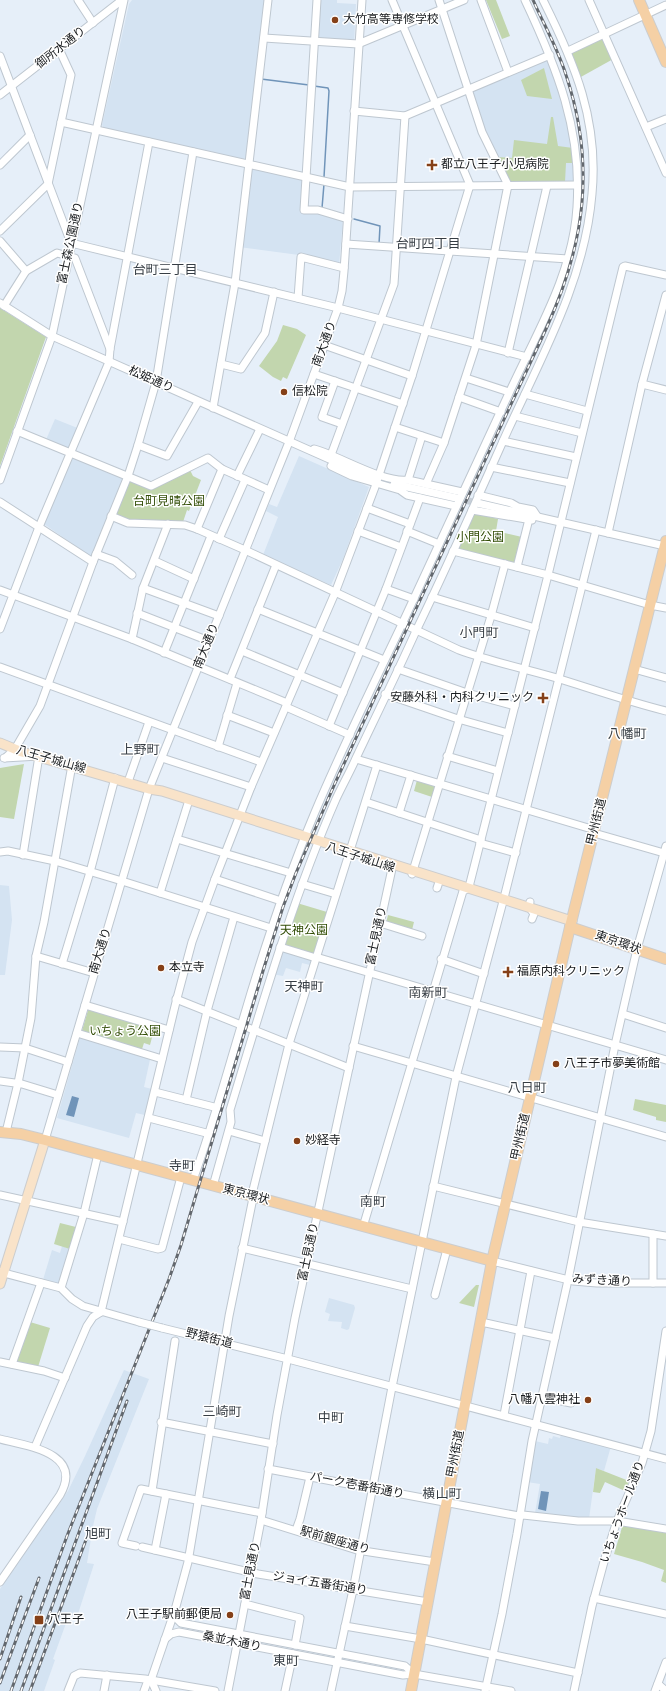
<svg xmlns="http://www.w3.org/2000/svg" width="666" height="1691" font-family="Overpass,'Noto Sans JP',sans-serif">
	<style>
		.built { fill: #d4e3f2 }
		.green { fill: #c2d6ae }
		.water { fill: #7094b9 }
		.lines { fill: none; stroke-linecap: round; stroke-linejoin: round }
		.stream { stroke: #7094b9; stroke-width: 1.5 }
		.minor-tunnel { stroke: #c7cfd8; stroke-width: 7; stroke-dasharray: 7 3.5; stroke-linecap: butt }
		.minor-casing { stroke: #bec7d0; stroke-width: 9 }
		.major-casing { stroke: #cccdce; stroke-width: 11 }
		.highway-casing { stroke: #cccdce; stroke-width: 12 }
		.minor { stroke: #fff; stroke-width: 7 }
		.major { stroke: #f9e3c9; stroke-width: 9 }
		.highway { stroke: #f5d0a5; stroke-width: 10 }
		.rail-casing { stroke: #63686e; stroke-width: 3 }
		.rail { stroke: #fff; stroke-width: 1.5; stroke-dasharray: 4.5; stroke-linecap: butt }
		.minor-bridge-casing { stroke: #bec7d0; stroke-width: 9; stroke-linecap: butt }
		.minor-bridge { stroke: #fff; stroke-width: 7 }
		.poi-dot { fill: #854018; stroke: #fff; stroke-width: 1.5 }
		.labels { text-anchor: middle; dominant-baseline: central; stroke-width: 3; stroke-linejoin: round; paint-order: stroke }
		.poi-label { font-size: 12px; fill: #191c1f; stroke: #fff; text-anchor: start }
		.street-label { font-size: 12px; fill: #191c1f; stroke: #fff }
		.park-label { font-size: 12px; fill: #324d06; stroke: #fff }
		.neighbourhood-label { font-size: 13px; fill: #363d44; stroke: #fff }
	</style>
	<rect width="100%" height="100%" fill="#e6eff9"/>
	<!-- built -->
	<g class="built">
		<path d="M132,0h132l-17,157 -3,2 -140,-31 -2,-3 27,-121z"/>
		<path d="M317,0h20v3l19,1 -2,40 -40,-3z"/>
		<path d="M547,58l18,47 8,47 2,30h-65l-26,-51 -12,-39 1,-2z"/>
		<path d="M249,164l56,13 -1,33 39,8 -4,48 -40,-11 -60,-8z"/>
		<path d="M55,419l25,10 -10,24 -25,-11z"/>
		<path d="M73,456l51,21 -31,79h-3l-46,-32z"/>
		<path d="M299,456l70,31 -26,72 -12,26 -68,-30 15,-38 -12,-6 3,-7 8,3z"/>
		<path d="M0,885l9,1 3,34 -7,55h-5z"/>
		<path d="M280,947l36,11 -2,8 -12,-3 -2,9 -14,-4 -3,8 -11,-2z"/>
		<path d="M81,1034l70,21 -7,32 12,3 -7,26 -13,-3 -7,25 -72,-20z"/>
		<path d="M62,1246l11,4 -12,38 -19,-5 10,-33 8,3z"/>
		<path d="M329,1298l25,7 1,3 -6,21 -2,1 -6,-2 1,-6 -14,-1 2,-7 -5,-2z"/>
		<path d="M124,1370l25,9 -52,130 -4,17 -6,37 7,1 -17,53 -8,-2 -16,44 2,1 -11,31h-44v-102l68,-98 17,-35z"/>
		<path d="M561,1434l50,12 -7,25 -8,-3 -7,51h-15l-39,-6 5,-29 -13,-2 8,-41 13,3 1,-6 3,1 1,-3 7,2z"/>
	</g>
	<!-- green -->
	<g class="green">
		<path d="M486,0h10l14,36 -8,3z"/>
		<path d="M604,35l11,23 -36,20 -8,-25z"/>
		<path d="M544,68l8,31 -25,-3 -6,-16z"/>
		<path d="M551,117h2l5,29 15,2 1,15h-8l-1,19h-55l-13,-25 15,1 2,-18 33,4z"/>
		<path d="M0,308l46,29 -46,129z"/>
		<path d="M283,325l14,4 9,6 -19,44 -4,-2 -2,4 -8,-4 -14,-11 18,-25z"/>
		<path d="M190,470l3,6 8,4 -12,31 -2,-1 -4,12 -55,-3 -11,-4 -1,-4 12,-29 4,-1 20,7z"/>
		<path d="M474,513l24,6 -2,12 26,6 -8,27 -56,-14z"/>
		<path d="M24,764l-10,55 -14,-2v-49z"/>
		<path d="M417,780l17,5 1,3 -3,9 -18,-6z"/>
		<path d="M297,903l30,9 -13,42 -30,-8z"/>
		<path d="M388,915l26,7 -2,8 -26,-7z"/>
		<path d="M89,1007l66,19 -5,19 -6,-2 -3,9 -60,-18z"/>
		<path d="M635,1099l31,6v17l-10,-2v-3l-23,-7z"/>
		<path d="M60,1223l20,5 -7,22 -19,-6z"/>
		<path d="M476,1285h3l-5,22 -15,-4z"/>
		<path d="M30,1322l20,6 -12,39 -23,-5z"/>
		<path d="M596,1468l33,13 -4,10 -20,-9 -5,11 -7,-1z"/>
		<path d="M623,1524l43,7v52l-5,-2 3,-11 -22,-8 -28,-8z"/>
	</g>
	<!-- water -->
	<g class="water">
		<path d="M72,1096l7,2 -5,19 -8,-2z"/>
		<path d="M541,1491l8,1 -3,19 -8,-2z"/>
	</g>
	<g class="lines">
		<!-- stream -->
		<g class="stream">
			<path d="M261,79l48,6"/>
			<path d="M314,86l14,2 1,3 -5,86"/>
			<path d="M322,208l2,-24"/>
			<path d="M354,219l26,7 -1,18"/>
		</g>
		<!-- minor-tunnel -->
		<path class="minor-tunnel" d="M456,498l21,5"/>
		<!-- minor casing -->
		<g class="minor-casing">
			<g id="minor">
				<path d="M78,0l15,23"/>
				<path d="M317,0l-13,210h14l30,9"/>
				<path d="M481,0l27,72"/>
				<path d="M589,0l77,173"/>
				<path d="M264,38l94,6 106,-44"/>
				<path d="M568,51l98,-46"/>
				<path d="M0,56l71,187 263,64 193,50"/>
				<path d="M0,95l122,-95"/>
				<path d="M354,111l51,5 145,-61"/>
				<path d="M61,122l289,65 227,-2"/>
				<path d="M646,127l20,-8"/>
				<path d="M0,165l30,-30"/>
				<path d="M0,231l48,-47 23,-109 -12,-26"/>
				<path d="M0,241l26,30"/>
				<path d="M346,244l222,15"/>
				<path d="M298,298l3,-41 43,11"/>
				<path d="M0,303l52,33 320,142"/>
				<path d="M4,306l22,-35 31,-18 18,5 35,91"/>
				<path d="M324,345l88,31"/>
				<path d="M508,353l39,-167"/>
				<path d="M221,364l20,5 24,-36 9,-41"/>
				<path d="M314,374l89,30"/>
				<path d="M466,378l43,14"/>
				<path d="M335,381l-13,36 20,7"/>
				<path d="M642,384l24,6"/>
				<path d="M525,394l62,17"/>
				<path d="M459,397l42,15"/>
				<path d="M213,408l22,-125 33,-283"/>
				<path d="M515,416l67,17"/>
				<path d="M395,427l49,16"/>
				<path d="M17,431l134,55 57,-28 14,11 47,21"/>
				<path d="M503,441l73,16"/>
				<path d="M138,445l29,11 31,-54"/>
				<path d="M314,449c26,7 68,34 94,31l54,12"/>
				<path d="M331,455l63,-171 11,-168"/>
				<path d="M331,466l21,10 48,14 7,5 49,11"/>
				<path d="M491,467l79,16"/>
				<path d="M237,476l23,-47"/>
				<path d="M0,480l52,-144 72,-336"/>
				<path d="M408,480l14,-44"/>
				<path d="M394,484l62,14"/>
				<path d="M426,484l18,-41 32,-98 32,-160 -26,-53 -43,-132"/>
				<path d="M478,495l33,8 7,4 15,3 4,6"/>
				<path d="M0,502l93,60"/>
				<path d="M477,503l188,43"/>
				<path d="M367,508l43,16"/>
				<path d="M472,510l60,10"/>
				<path d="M111,516l17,7 57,2 12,4 48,21 214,100c33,12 67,19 101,29 35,11 70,23 106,32"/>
				<path d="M197,529l25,-60"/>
				<path d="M358,531l43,16"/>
				<path d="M407,531l32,13"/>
				<path d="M608,533l34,-149 24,-89"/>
				<path d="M219,539l26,-59"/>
				<path d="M453,551l95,24 102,30 16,3"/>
				<path d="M96,554l19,7 17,14"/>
				<path d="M155,561l39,18"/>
				<path d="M517,567l12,-48"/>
				<path d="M143,588l76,28"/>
				<path d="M386,589l28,10"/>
				<path d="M0,590l132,49 155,64"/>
				<path d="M432,597l103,31"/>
				<path d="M258,609l126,51"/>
				<path d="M137,613l72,28"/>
				<path d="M0,629l39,-102 70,-165 1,-13 39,-207"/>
				<path d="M132,639l11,-51 25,-64"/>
				<path d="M242,651l101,42"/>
				<path d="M164,653l47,-117"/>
				<path d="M0,667l261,95"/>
				<path d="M398,669l69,24 48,13"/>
				<path d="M634,669l32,9"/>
				<path d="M230,679l46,-114"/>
				<path d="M385,694l73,25 50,14"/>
				<path d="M286,707l64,28"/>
				<path d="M227,715l47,18"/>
				<path d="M329,726l57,-137 34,-91"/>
				<path d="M218,747l19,-64"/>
				<path d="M447,756l51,15"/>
				<path d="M4,758l35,-2 -16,99"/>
				<path d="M5,758l10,-9 25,-43 53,-144 35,-86 10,-31 18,-63 37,-230"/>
				<path d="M162,758l89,29"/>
				<path d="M356,759l239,71"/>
				<path d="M128,782l21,-60"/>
				<path d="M366,802l115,38"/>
				<path d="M399,813l12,-38"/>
				<path d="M594,833l70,20"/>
				<path d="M177,839l114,34"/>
				<path d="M480,843l36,10"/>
				<path d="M0,852l8,-1 47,10 67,20 149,47"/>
				<path d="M412,874l79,-258 14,-52"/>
				<path d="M215,879l66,22"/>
				<path d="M302,884l34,10"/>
				<path d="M437,888l3,-9"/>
				<path d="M160,893l29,-93"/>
				<path d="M530,902l-1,5 5,7 -2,5"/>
				<path d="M380,923l42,13"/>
				<path d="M280,947l36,11"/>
				<path d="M36,956l58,17"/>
				<path d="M316,957l350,103"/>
				<path d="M441,959l43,15"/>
				<path d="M62,964l28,-92 25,-94"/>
				<path d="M176,999l173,69"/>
				<path d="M85,1005l84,25"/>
				<path d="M623,1014l43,14"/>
				<path d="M77,1033l85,26"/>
				<path d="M353,1046l313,91"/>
				<path d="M0,1047l25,1 43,14"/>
				<path d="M0,1081l22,3 36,11"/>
				<path d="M155,1092l63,16"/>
				<path d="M186,1100l21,-89 27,-94"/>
				<path d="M149,1118l61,16"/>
				<path d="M229,1131l36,10"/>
				<path d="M6,1132l12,-49 13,-65 5,-62 8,-34 28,-157"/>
				<path d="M45,1140l104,-351 140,-347 49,-134 4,-17 2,-20 18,-271"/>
				<path d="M193,1180c19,-52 33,-104 49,-157 21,-72 44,-142 73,-211 27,-64 58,-127 88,-190 36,-77 71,-154 107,-231 27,-59 63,-117 67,-184 5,-77 -20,-139 -52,-207"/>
				<path d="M213,1186l18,-64 -1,-12c32,-105 62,-210 106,-311 7,-15 15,-29 21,-43 20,-42 40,-83 59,-125 32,-66 62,-134 92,-201 35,-76 77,-151 84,-236 7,-73 -17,-130 -49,-194"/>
				<path d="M433,1186l146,36 87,14"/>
				<path d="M0,1195l123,27"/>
				<path d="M363,1227l100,-336 6,-3 1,-5 78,-308 75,-308 2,-1 41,9"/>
				<path d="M653,1234v49"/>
				<path d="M119,1239l39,10 4,-1 19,-71"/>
				<path d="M242,1248l170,41"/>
				<path d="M492,1261l81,20 24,2h69"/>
				<path d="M0,1272l61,16 11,11 11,7 56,16"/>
				<path d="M61,1288l23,-75 14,-59"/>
				<path d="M435,1295l12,-46"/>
				<path d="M101,1312l75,-310 16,-60 23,-63 36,-92 84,-194 40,-106 37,-111 58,-191 -78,-185"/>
				<path d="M481,1322l74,16"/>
				<path d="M162,1328l126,31 378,100"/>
				<path d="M0,1362l44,9 21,7"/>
				<path d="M12,1364l29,-81"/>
				<path d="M542,1397l29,6"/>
				<path d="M504,1415l27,-144"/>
				<path d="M161,1422l112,22"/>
				<path d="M0,1439c28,7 84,14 60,56l-60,87"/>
				<path d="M35,1447l52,-121 6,-9 8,-5"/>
				<path d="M268,1469l251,47 4,-1 55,6h39l49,8"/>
				<path d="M152,1491l23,-150"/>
				<path d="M261,1520l96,30 78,12"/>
				<path d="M296,1530l4,-11 10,-42"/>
				<path d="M136,1546l-14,-3 19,-54 121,24"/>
				<path d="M142,1547l116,27 170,28"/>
				<path d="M155,1550l11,-56"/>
				<path d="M594,1598l72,16"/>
				<path d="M245,1604l55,14 -5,27"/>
				<path d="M175,1611l2,8 4,4 224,43 9,8"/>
				<path d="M345,1626l76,13 157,34"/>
				<path d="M165,1639l6,-5 8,-2 224,43 11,-1 97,17"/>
				<path d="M151,1680l24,-70 13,-48 41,-246 23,-113 1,-13 36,-146 88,-279"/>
				<path d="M151,1680l5,11"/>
				<path d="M658,1684l8,7"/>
				<path d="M68,1691l6,-15 6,-3 65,6 70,12"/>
				<path d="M104,1691l3,-16"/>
				<path d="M144,1691l3,-8 4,-3"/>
				<path d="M228,1691l33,-171 16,-105 18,-97 98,-454"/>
				<path d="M285,1691l8,-37"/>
				<path d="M331,1691l23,-106 38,-198 64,-310 49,-183 91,-364"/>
				<path d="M485,1691l17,-77 15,-80 15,-93 36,-161 47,-235 22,-96 29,-103"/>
				<path d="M574,1691l18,-85 13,-48 12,-37 25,-58 9,-32 15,-100"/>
				<path d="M655,1691l11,-29"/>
			</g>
		</g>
		<!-- major casing -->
		<g class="major-casing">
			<g id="major">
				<path d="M0,743l22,9 127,37 13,2 410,130"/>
				<path d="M0,1284l45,-144"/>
			</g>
		</g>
		<!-- highway casing -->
		<g class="highway-casing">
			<g id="highway">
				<path d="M639,0l27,62"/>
				<path d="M570,927l96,32"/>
				<path d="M0,1132l21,2 24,6 447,121"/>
				<path d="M411,1691l81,-430 78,-334 96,-386"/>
			</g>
		</g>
		<!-- minor -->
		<use href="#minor" class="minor"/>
		<!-- major -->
		<use href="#major" class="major"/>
		<!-- highway -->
		<use href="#highway" class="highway"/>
		<!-- rail casing -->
		<g class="rail-casing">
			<g id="rail">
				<path d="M0,1659l21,-62"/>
				<path d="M0,1683l39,-105"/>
				<path d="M11,1691l56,-155 102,-257 12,-34 82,-274 20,-64 13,-34 40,-92 210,-452c39,-85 50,-164 20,-254 -8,-26 -22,-50 -33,-75"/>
				<path d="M21,1691l106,-290"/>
				<path d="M30,1691l57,-154"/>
			</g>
		</g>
		<!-- rail -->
		<use href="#rail" class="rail"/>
		<!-- minor-bridge casing -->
		<g class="minor-bridge-casing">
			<path id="minor-bridge" d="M139,1322l23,6"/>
		</g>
		<!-- minor-bridge -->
		<use href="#minor-bridge" class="minor-bridge"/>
	</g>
	<!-- markers -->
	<g class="poi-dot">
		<circle cx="335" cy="20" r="4"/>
		<path d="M430 159h4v4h4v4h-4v4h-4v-4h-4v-4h4z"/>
		<circle cx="284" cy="392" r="4"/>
		<path d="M541 692h4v4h4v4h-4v4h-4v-4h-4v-4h4z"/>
		<circle cx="161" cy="968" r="4"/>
		<path d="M506 966h4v4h4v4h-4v4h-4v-4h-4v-4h4z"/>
		<circle cx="556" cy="1064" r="4"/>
		<circle cx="297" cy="1141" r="4"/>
		<circle cx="588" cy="1400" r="4"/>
		<circle cx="230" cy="1615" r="4"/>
		<rect x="34" y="1615" width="10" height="10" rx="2"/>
	</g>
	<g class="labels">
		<!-- poi labels -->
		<g class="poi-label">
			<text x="343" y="20">大竹高等専修学校</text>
			<text x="441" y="165">都立八王子小児病院</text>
			<text x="292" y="392">信松院</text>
			<text x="534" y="698" text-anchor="end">安藤外科・内科クリニック</text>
			<text x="169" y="968">本立寺</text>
			<text x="517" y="972">福原内科クリニック</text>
			<text x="564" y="1064">八王子市夢美術館</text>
			<text x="305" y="1141">妙経寺</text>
			<text x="580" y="1400" text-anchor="end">八幡八雲神社</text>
			<text x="222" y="1615" text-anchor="end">八王子駅前郵便局</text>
			<text x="48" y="1620">八王子</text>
		</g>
		<!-- street labels -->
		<g class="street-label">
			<text transform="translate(61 48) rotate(-38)">御所水通り</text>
			<text transform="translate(71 243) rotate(-78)">富士森公園通り</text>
			<text transform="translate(325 344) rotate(-70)">南大通り</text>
			<text transform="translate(151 380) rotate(24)">松姫通り</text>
			<text transform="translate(207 646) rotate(-68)">南大通り</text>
			<text transform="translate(51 760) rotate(16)">八王子城山線</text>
			<text transform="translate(597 822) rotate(-76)">甲州街道</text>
			<text transform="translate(360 858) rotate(18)">八王子城山線</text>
			<text transform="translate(377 936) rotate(-78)">富士見通り</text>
			<text transform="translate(618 943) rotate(19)">東京環状</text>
			<text transform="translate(101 951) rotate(-73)">南大通り</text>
			<text transform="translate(521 1137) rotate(-77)">甲州街道</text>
			<text transform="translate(246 1195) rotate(15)">東京環状</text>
			<text transform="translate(309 1252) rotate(-78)">富士見通り</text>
			<text transform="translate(602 1281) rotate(3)">みずき通り</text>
			<text transform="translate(209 1339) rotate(14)">野猿街道</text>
			<text transform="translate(456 1454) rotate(-79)">甲州街道</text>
			<text transform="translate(357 1486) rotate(11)">パーク壱番街通り</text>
			<text transform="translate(623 1512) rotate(-70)">いちょうホール通り</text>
			<text transform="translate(335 1541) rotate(16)">駅前銀座通り</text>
			<text transform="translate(251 1571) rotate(-79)">富士見通り</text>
			<text transform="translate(320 1584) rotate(9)">ジョイ五番街通り</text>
			<text transform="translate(232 1642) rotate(11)">桑並木通り</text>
		</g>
		<!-- park labels -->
		<g class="park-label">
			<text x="169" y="502">台町見晴公園</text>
			<text x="480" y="538">小門公園</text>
			<text x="304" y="931">天神公園</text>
			<text x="125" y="1032">いちょう公園</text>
		</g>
		<!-- neighbourhood labels -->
		<g class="neighbourhood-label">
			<text x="428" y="245">台町四丁目</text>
			<text x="165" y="271">台町三丁目</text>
			<text x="479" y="634">小門町</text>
			<text x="627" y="735">八幡町</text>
			<text x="140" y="751">上野町</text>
			<text x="304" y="988">天神町</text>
			<text x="428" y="994">南新町</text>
			<text x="527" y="1089">八日町</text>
			<text x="182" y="1167">寺町</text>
			<text x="373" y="1203">南町</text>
			<text x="222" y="1413">三崎町</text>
			<text x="331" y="1419">中町</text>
			<text x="442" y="1495">横山町</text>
			<text x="98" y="1535">旭町</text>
			<text x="286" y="1662">東町</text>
		</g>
	</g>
</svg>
